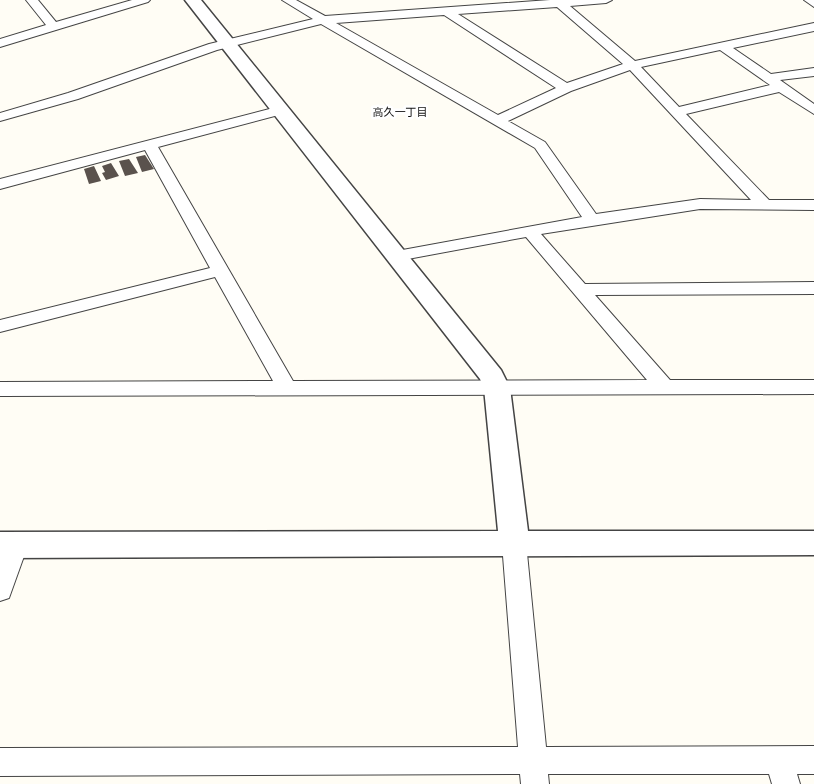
<svg xmlns="http://www.w3.org/2000/svg" width="814" height="784" font-family="Literata,'Noto Sans JP',serif">
	<style>
		.building { fill: #5a524d }
		.lines { fill: none; stroke-linecap: round; stroke-linejoin: round }
		.minor-casing { stroke: #444; stroke-width: 2 }
		.tertiary-casing { stroke: #444; stroke-width: 3 }
		.minor { fill: #fff; fill-rule: evenodd }
		.tertiary { fill: #fff; fill-rule: evenodd }
		.labels { text-anchor: middle; dominant-baseline: central; stroke-width: 5; stroke-linejoin: round; paint-order: stroke }
		.far-neighbourhood-label { font-size: 11px; fill: #111; stroke: #fff }
	</style>
	<rect width="100%" height="100%" fill="#fffdf5"/>
	<!-- building -->
	<g class="building">
		<path d="M145,155l9,14 -12,3 -6,-15z"/>
		<path d="M129,159l9,14 -13,3 -6,-15z"/>
		<path d="M111,163l8,13 -13,4 -4,-7 3,-1 -3,-6z"/>
		<path d="M94,166l7,15 -12,3 -5,-15z"/>
	</g>
	<g class="lines">
		<!-- minor casing -->
		<g class="minor-casing">
			<g id="minor">
				<path d="M26,0h12l18,22 76,-22h18l-2,2 -148,45v-8l46,-14z"/>
				<path d="M282,0h14l29,16 225,-16h62l-6,3 -36,3 65,55 179,-38v8l-81,17 38,26 43,-6v8l-34,4 34,24v10l-35,-22 -93,22 83,86h45v10l-114,-1 -159,25 44,50 229,-2v12l-219,1 75,85h144v14l-814,2v-14l273,-1 -58,-104 -215,55v-12l210,-52 -65,-118 -145,39v-10l281,-73 5,1 2,3 -2,3 -128,34 135,234 354,-1 -121,-143 -129,24 -6,-1 -3,-4 3,-4 6,-1 185,-34 -47,-69 -214,-124 -104,26 -139,49 -78,22v-8l68,-20 141,-49 104,-25zM557,7l66,57 -56,19 -109,-69zM444,15l112,73 -58,27 -162,-92zM720,50l50,35 -91,22 -38,-40zM630,70l121,130 -51,-1 -104,15 -51,-72 -37,-21 63,-30z"/>
				<path d="M804,0h10v7z"/>
				<path d="M514,533l8,3 4,7 20,204 268,-1v28h-17l3,10h-28l-3,-10h-221l1,10h-28l-1,-10 -520,2v-28l518,-1 -16,-204 4,-7z"/>
				<path d="M16,535l8,3 4,7 -19,53 -9,3v-44l8,-19z"/>
			</g>
		</g>
		<!-- tertiary casing -->
		<g class="tertiary-casing">
			<path id="tertiary" d="M185,0h16l300,370 9,18 18,143h286v24l-814,3v-26l498,-1 -14,-143 -4,-9z"/>
		</g>
		<!-- minor -->
		<use href="#minor" class="minor"/>
		<!-- tertiary -->
		<use href="#tertiary" class="tertiary"/>
	</g>
	<g class="labels">
		<!-- far-neighbourhood labels -->
		<g class="far-neighbourhood-label">
			<text x="400" y="111">高久一丁目</text>
		</g>
	</g>
</svg>
